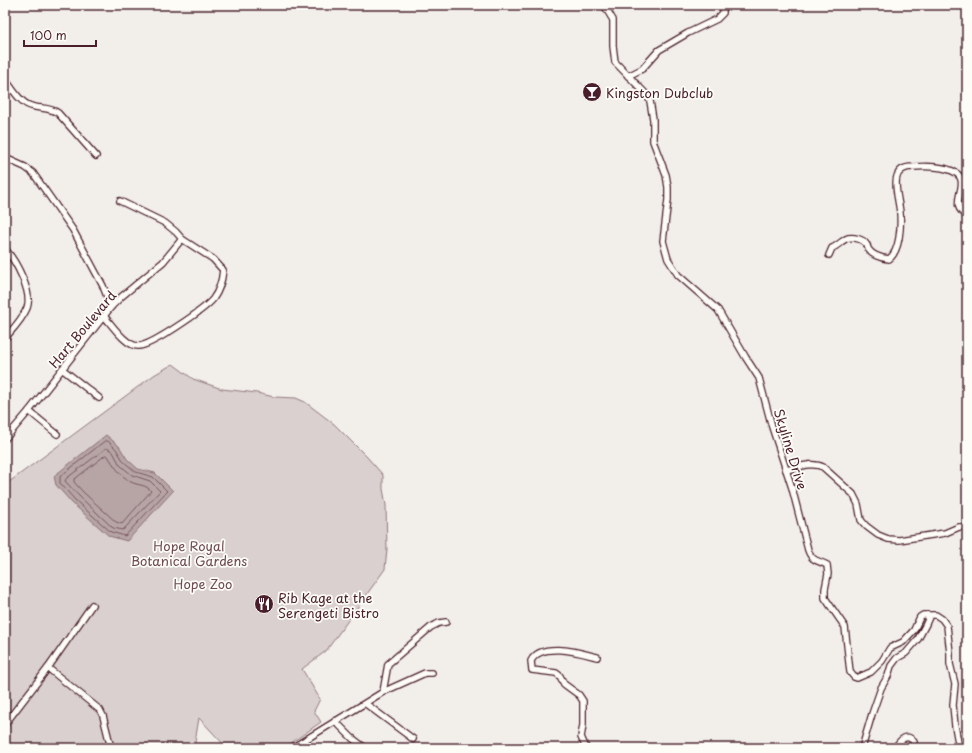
<svg xmlns="http://www.w3.org/2000/svg" width="972" height="753" font-family="'Playpen Sans',sans-serif">
	<style>
		.green { fill: #d9d0cf; stroke: #92787d }
		.water { fill: #b7a5a6; stroke: #8b6f75 }
		.lines { fill: none; stroke-linecap: round; stroke-linejoin: round }
		.shore { stroke: #76555c; stroke-width: 1 }
		.minor-casing { stroke: #4a1f2b; stroke-width: 8 }
		.minor { stroke: #fdfcf7; stroke-width: 5.5 }
		.labels { text-anchor: middle; dominant-baseline: central; stroke-width: 3.5; stroke-linejoin: round; paint-order: stroke }
		.poi-label { font-size: 13px; fill: #4a1f2b; stroke: #fdfcf7; text-anchor: start }
		.street-label { font-size: 13px; fill: #4a1f2b; stroke: #fdfcf7 }
		.park-label { font-size: 13px; fill: #6e4b54; stroke: #fdfcf7 }
	</style>
	<rect width="100%" height="100%" fill="#f2efeb"/>
	<filter id="ink" filterUnits="userSpaceOnUse"><feTurbulence type="fractalNoise" baseFrequency=".025" numOctaves="2"/><feDisplacementMap in="SourceGraphic" scale="8" xChannelSelector="R" yChannelSelector="G"/><feConvolveMatrix kernelMatrix="1 2 1 2 8 2 1 2 1" color-interpolation-filters="sRGB"/></filter>
	<g filter="url(#ink)">
		<!-- green -->
		<path class="green" d="M173,364l20,15 29,10 35,4 17,4 22,1 9,4 29,22 33,33 16,18v14l3,16 1,44 -2,20 -59,82 -24,18 18,30 -6,12 7,11 -37,26h-57l-28,-30 -5,30h-189v-263l149,-110z"/>
		<!-- water -->
		<path class="water" d="M106,435l13,11 8,13 11,10 17,4 18,18 -46,50 -18,-5 -37,-33 -16,-18 -2,-9z"/>
		<g class="lines">
			<!-- shore -->
			<g class="shore">
				<path d="M105,441h3l8,8 8,13 12,10 17,5 14,14 -42,45 -14,-4 -36,-32 -15,-17v-6z"/>
				<path d="M107,448l6,4 7,13 12,10 18,6 10,10 -37,39 -10,-2 -34,-32 -14,-15 1,-2z"/>
				<path d="M106,455l2,1c6,10 13,20 23,26 8,4 15,2 20,9l-29,33 -6,-2 -33,-30 -9,-10v-2z"/>
			</g>
			<!-- minor casing -->
			<g class="minor-casing">
				<g id="minor">
					<path d="M604,5l9,15v26l2,16 31,32 4,7 3,18v22l13,34 2,12v13l-5,41 5,18 10,16 40,35 28,48 13,20 13,49 20,61 16,62c4,12 10,10 19,15l1,9 -3,15v9l20,29 5,45 4,5 3,1 14,-6 11,-11 8,-13 13,-6 11,-12 6,-13 3,-2h4l2,2 -3,7 -8,15 -12,14 -9,5 -6,8 -3,10 -7,12 -9,26 -10,34"/>
					<path d="M628,76l14,-7 17,-19 29,-17 29,-14 6,-6v-6l-2,-2"/>
					<path d="M5,79c7,9 15,24 26,27 9,3 19,1 27,7l38,43"/>
					<path d="M5,158l20,9 8,6 40,57 30,56 8,21"/>
					<path d="M5,249c11,12 28,44 22,59 -5,12 -14,21 -22,30"/>
					<path d="M829,255l3,-7c6,-2 10,-8 16,-10 6,-1 15,1 18,6 2,1 1,4 3,6 4,6 12,8 20,9 11,-8 12,-33 11,-46 -1,-16 -14,-46 13,-46 12,-1 33,-1 43,6 16,10 -10,33 11,42"/>
					<path d="M104,316c8,9 22,30 34,30 12,1 67,-37 75,-47 6,-8 9,-19 10,-29l-10,-11 -31,-20 -6,-7 -11,-9 -45,-22"/>
					<path d="M62,369l37,29"/>
					<path d="M29,411l28,23"/>
					<path d="M5,439l24,-28 82,-104 10,-10 42,-35 19,-23"/>
					<path d="M786,470c11,-2 26,-9 37,-3l30,27 5,10 3,16 5,6 12,9 10,4 11,1 46,-7 14,-6h8"/>
					<path d="M927,615h9l6,4 5,7 3,27v11l5,20 -2,21 2,21 4,22"/>
					<path d="M48,668l52,42 3,6 8,32"/>
					<path d="M383,692l5,-28 43,-37 8,-4 7,-1"/>
					<path d="M366,704l47,35"/>
					<path d="M335,721l17,17 13,10"/>
					<path d="M5,724l43,-56 44,-63"/>
					<path d="M292,748l91,-56 42,-19h7"/>
					<path d="M586,748l-5,-11 2,-12v-24l-4,-6 -15,-11 -4,-8 -4,-3 -24,-3 -1,-9c10,-20 50,-8 66,-4"/>
					<path d="M895,748c5,-8 12,-16 19,-6l-1,6"/>
				</g>
			</g>
			<!-- minor -->
			<use href="#minor" class="minor"/>
		</g>
	</g>
	<!-- icons -->
	<defs>
		<g id="bar-disc" transform="scale(1)"><circle r="9.5" fill="#4a1f2b" stroke="#fdfcf7"/><path d="M-6-5H6L.8 .8V4.5H3.5V6h-7V4.5H-.8V.8Z" fill="#fff"/></g>
		<g id="restaurant-disc" transform="scale(1)"><circle r="9.5" fill="#4a1f2b" stroke="#fdfcf7"/><path d="M-5-6h1v4h1v-4h1v4h1v-4h1v5L-1.5 .5V6h-2V.5L-5-1ZM5-6V6H3V1.5H1.5Q1.5-4 5-6Z" fill="#fff"/></g>
	</defs>
	<g fill-rule="evenodd">
		<use href="#bar-disc" x="592" y="92"/>
		<use href="#restaurant-disc" x="264" y="604"/>
	</g>
	<g class="labels">
		<!-- poi labels -->
		<g class="poi-label">
			<text x="606" y="92">Kingston Dubclub</text>
			<text x="278" y="597">Rib Kage at the<tspan x="278" dy="15">Serengeti Bistro</tspan></text>
		</g>
		<!-- street labels -->
		<g class="street-label">
			<text transform="translate(82 329) rotate(-50)">Hart Boulevard</text>
			<text transform="translate(791 449) rotate(73)">Skyline Drive</text>
		</g>
		<!-- park labels -->
		<g class="park-label">
			<text x="189" y="545">Hope Royal<tspan x="189" dy="15">Botanical Gardens</tspan></text>
			<text x="203" y="583">Hope Zoo</text>
		</g>
	</g>
	<!-- margin -->
	<rect width="972" height="753" fill="none" stroke="#fdfcf7" stroke-width="20"/>
	<rect x="10" y="10" width="952" height="733" fill="none" stroke="#4a1f2b" stroke-width="1.5" filter="url(#ink)"/>
	<!-- scale -->
	<path d="M24 40v6h72v-6" fill="none" stroke="#4a1f2b" stroke-width="2"/>
	<text x="30" y="40" font-size="12" fill="#4a1f2b" stroke="#fdfcf7" stroke-width="3" paint-order="stroke">100 m</text>
</svg>
